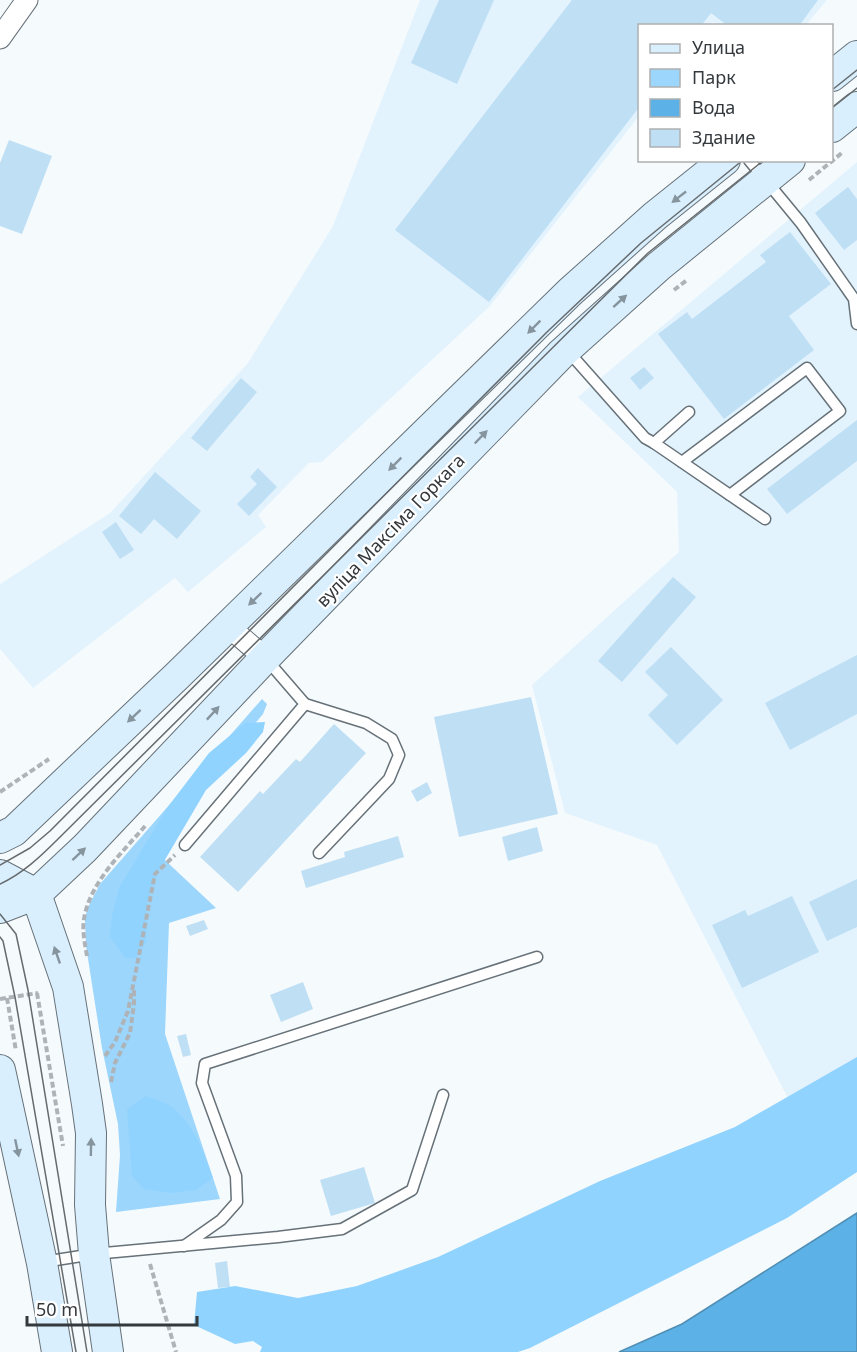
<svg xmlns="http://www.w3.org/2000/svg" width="857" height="1352" font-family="'Noto Sans',sans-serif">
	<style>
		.built { fill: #e3f3fe }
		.green { fill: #9cd6fc }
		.forest { fill: #91d3ff }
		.water { fill: #5cb2e7; stroke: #508eb4; stroke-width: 1.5 }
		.building { fill: #bfdff5 }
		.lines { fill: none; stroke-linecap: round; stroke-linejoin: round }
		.lane-casing { stroke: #667178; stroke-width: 13 }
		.street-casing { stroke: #667178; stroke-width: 23 }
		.secondary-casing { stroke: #667178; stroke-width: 32 }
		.path { stroke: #aeb3b7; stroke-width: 4; stroke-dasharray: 6 3; stroke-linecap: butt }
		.lane { stroke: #fff; stroke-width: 10 }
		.street { stroke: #fff; stroke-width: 21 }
		.secondary { stroke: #d9effe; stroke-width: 30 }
		.tram { stroke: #666b6e; stroke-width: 1.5 }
		.oneway { fill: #86949e }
		.labels { text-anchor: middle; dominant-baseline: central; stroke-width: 4.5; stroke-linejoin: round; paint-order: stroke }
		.street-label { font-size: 18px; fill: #34393d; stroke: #fff }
	</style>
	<rect width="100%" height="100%" fill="#f5fafd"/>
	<!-- built -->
	<g class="built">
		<path d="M420,0h407l-21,25 -88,1 -5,-4 -3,4h-70l-1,90 -149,190 -168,156 -13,1 -51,52 8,12 -78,65 -13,-14 -142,110 -33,-39v-65l110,-71 138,-150 85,-137z"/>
		<path d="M857,162v898l-66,44 -134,-259 -92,-32 -33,-128 147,-133 -2,-60 -99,-95z"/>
	</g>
	<!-- green -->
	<path class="green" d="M262,699l5,5 -4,10 -112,133 65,61 -47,15 -4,111 55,165 -104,13 4,-57 -2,-31 -16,-76 -16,-102 -1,-25 2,-12 13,-25z"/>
	<!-- forest -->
	<g class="forest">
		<path d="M265,722l-2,10 -17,21 -40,37 -47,80 -12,31 -1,41 -10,16h-11l-15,-21 2,-21 7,-28 48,-80 42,-55 36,-30z"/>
		<path d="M857,1057v115l-70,46 -257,130 -12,4h-258l2,-5 -9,-6 -18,3 -41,-19 3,-33 38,-6 63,12 59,-12 81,-29 162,-76 135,-54z"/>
		<path d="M146,1096c8,3 19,6 26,11 22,18 32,45 41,71l-17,12 -24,3 -28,-4 -12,-13 -5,-67z"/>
	</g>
	<!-- water -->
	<path class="water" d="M857,1213v139h-238l63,-28z"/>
	<!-- building -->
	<g class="building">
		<path d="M439,0h55l-37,84 -46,-21z"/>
		<path d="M572,0h246l-19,26h-71l-17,-13 -10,13h-61v80l-151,196 -94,-72z"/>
		<path d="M9,140l43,16 -30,78 -22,-8v-63z"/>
		<path d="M848,187l9,12v41l-13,10 -29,-37z"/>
		<path d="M790,232l41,52 -42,32 25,34 -90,69 -66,-85 29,-22 5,7 74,-57 -6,-7z"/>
		<path d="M644,367l10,11 -14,12 -10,-12z"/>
		<path d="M241,378l16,14 -50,59 -16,-13z"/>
		<path d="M857,420v41l-70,53 -20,-25z"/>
		<path d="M258,468l19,19 -28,29 -12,-12 20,-20 -7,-7z"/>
		<path d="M155,472l46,39 -24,28 -23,-20 -13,15 -22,-18z"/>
		<path d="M116,522l18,28 -14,9 -18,-27z"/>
		<path d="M673,577l23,20 -74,85 -24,-21z"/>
		<path d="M671,647l52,53 -46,45 -29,-30 20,-20 -23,-23z"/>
		<path d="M857,655v59l-67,36 -25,-47z"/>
		<path d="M531,697l27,117 -99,23 -25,-120z"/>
		<path d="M334,724l32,29 -128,139 -38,-35 60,-66 3,3 33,-35 4,3z"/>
		<path d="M427,782l5,11 -15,9 -6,-11z"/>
		<path d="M537,827l6,24 -35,10 -6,-24z"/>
		<path d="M398,836l6,21 -98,31 -5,-17 44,-14 -1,-5z"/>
		<path d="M857,879v48l-30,14 -18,-39z"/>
		<path d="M792,896l27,56 -77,36 -30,-63 33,-15 3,6z"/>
		<path d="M204,920l4,9 -18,7 -4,-10z"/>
		<path d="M303,982l10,27 -32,13 -11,-27z"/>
		<path d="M186,1034l5,21 -8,2 -6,-21z"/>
		<path d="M364,1167l11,36 -44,13 -11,-36z"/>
		<path d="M227,1261l3,26 -12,1 -3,-25z"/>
	</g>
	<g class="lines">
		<!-- lane casing -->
		<g class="lane-casing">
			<g id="lane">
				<path d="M749,160l52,63 53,76 3,25"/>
				<path d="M567,350l78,88 9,5 35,-31"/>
				<path d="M654,443l111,76"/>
				<path d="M682,462l125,-94 33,43 -110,84"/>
				<path d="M305,704l61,19 26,16 7,16 -10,24 -70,74"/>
				<path d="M185,845l120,-141 -38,-44"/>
				<path d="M184,1246l37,-26 16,-18 -1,-26 -34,-93 3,-19 332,-107"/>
				<path d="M43,1262l51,-8 184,-17 64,-8 70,-39 31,-95"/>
			</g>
		</g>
		<!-- street casing -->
		<g class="street-casing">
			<g id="street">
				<path d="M0,38l27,-38"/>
				<path d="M228,626l37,32"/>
			</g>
		</g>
		<!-- secondary casing -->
		<g class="secondary-casing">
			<g id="secondary">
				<path d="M832,76l25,-20"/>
				<path d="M832,127l25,-20"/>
				<path d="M0,838l14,-7 163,-155 393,-384 85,-76 70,-56"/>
				<path d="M0,875l36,19 32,93 19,117 4,29 -1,72 4,49 14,98"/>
				<path d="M0,908l36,-14 49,-46 180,-190 296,-304 98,-88 131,-106"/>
				<path d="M0,1070l42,193 15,89"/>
			</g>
		</g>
		<!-- path -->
		<g class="path">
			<path d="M809,180l34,-28"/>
			<path d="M674,290l13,-10"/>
			<path d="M0,792l49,-33"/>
			<path d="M87,956c-2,-11 -5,-26 -3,-37 6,-37 38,-66 62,-94"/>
			<path d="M37,993l26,153"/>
			<path d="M7,998l9,53"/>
			<path d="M0,999l38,-6"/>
			<path d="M105,1056l10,-14 13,-31 27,-137 20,-19"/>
			<path d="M111,1082l4,-19 15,-30 4,-29v-15"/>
			<path d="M150,1264l26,88"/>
		</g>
		<!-- lane -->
		<use href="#lane" class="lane"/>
		<!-- street -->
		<use href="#street" class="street"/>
		<!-- secondary -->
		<use href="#secondary" class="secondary"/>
		<!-- tram -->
		<g class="tram">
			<path d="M832,90l25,-20"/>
			<path d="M832,108l25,-20"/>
			<path d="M0,865l30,-17 20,-17 497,-499 94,-89 102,-83"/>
			<path d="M0,884c22,-10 40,-27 57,-44l591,-587 116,-93"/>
			<path d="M0,914l16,20 12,56 59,362"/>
			<path d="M0,937l3,4 12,56 61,355"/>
		</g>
	</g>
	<!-- one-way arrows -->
	<defs><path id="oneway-solid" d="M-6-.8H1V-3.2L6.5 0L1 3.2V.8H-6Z" transform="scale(1.5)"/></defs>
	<g class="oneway">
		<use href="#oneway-solid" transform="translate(679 197) rotate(142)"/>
		<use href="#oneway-solid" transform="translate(620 301) rotate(-42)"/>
		<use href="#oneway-solid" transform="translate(534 327) rotate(135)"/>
		<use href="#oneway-solid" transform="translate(481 437) rotate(-46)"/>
		<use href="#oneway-solid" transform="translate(395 464) rotate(135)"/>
		<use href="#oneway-solid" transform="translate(255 599) rotate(136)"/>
		<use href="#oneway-solid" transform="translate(213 713) rotate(-47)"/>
		<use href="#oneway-solid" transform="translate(134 716) rotate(137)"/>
		<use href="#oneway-solid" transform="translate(79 854) rotate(-43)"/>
		<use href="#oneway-solid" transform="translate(57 955) rotate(-109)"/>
		<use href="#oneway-solid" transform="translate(91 1147) rotate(-89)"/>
		<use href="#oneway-solid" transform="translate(17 1148) rotate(78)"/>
	</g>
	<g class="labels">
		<!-- street labels -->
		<g class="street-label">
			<text transform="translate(390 530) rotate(-46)">вуліца Максіма Горкага</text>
		</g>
	</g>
	<!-- legend -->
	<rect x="638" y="24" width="195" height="138" fill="#ffffff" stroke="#aeb0b1" stroke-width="1.5"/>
	<rect x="650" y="44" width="30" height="9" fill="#d9effe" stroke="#aeb0b1" stroke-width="1.5"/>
	<text x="692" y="54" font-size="18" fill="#34393d">Улица</text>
	<rect x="650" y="69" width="30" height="18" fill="#9cd6fc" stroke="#aeb0b1" stroke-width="1.5"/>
	<text x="692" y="84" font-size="18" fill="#34393d">Парк</text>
	<rect x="650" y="99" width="30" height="18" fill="#5cb2e7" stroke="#aeb0b1" stroke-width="1.5"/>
	<text x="692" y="114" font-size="18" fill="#34393d">Вода</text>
	<rect x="650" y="129" width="30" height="18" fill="#bfdff5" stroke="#aeb0b1" stroke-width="1.5"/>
	<text x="692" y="144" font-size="18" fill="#34393d">Здание</text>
	<!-- scale -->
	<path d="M27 1316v9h170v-9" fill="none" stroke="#34393d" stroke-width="3"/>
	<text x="36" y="1316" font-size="18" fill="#34393d" stroke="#ffffff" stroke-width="4.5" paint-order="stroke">50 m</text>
</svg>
